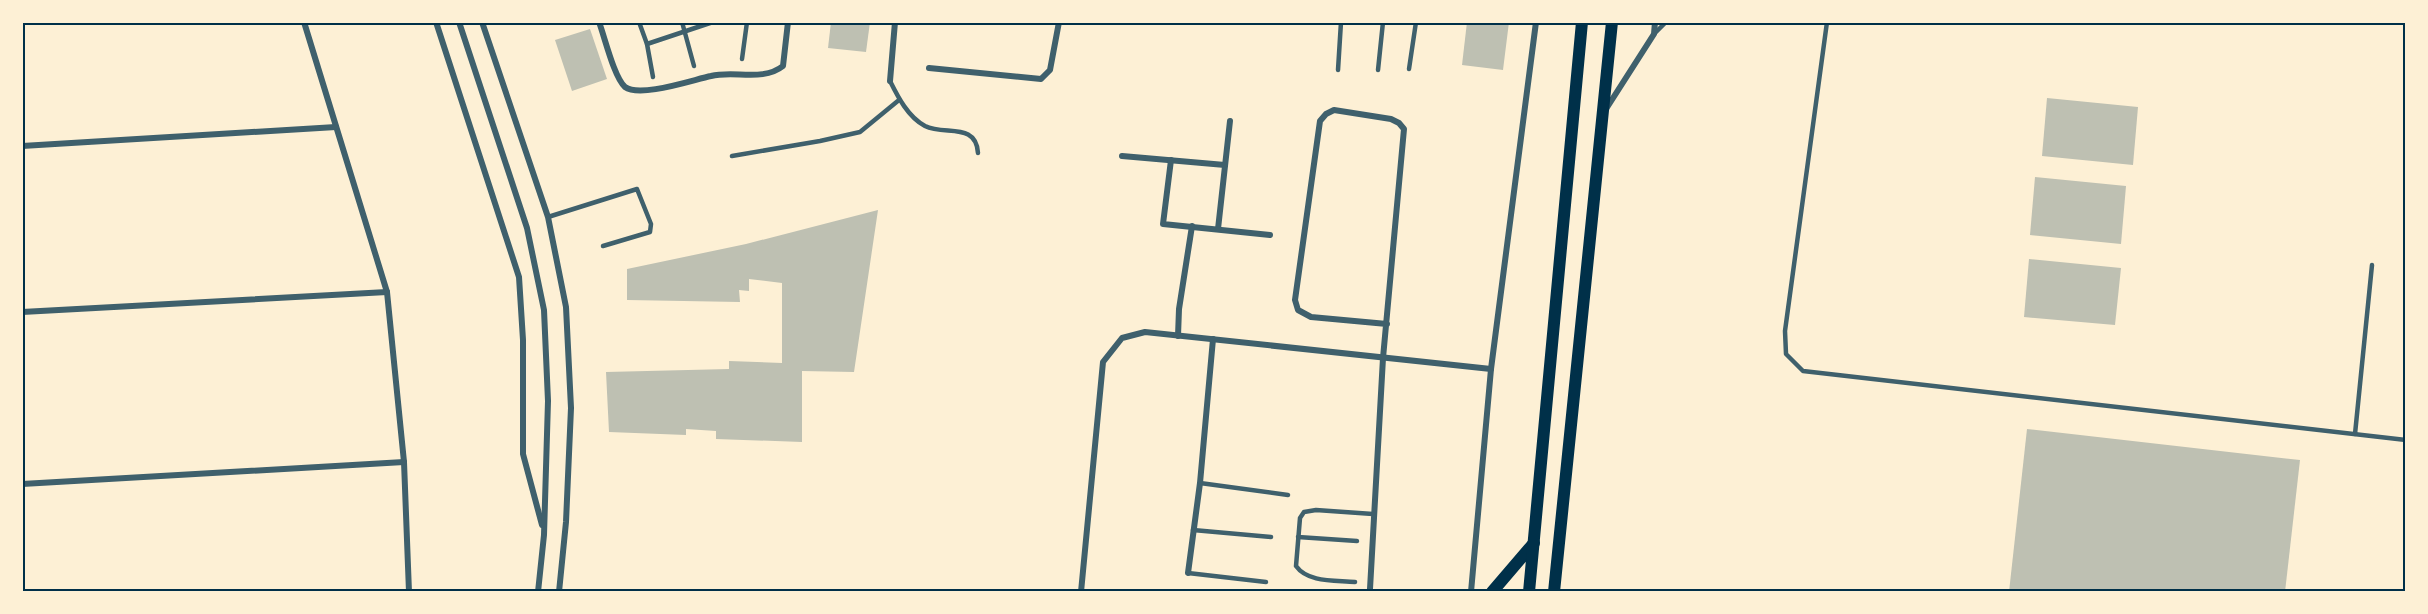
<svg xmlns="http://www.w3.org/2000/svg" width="2428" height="614" font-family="'Space Grotesk',sans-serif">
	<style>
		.building { fill: #bec0b2 }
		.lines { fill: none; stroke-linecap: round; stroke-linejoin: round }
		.service { stroke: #3f606c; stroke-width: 4.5 }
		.minor { stroke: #3f606c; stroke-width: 6 }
		.secondary { stroke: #003049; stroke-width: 12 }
		.neatline { fill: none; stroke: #003049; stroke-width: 2 }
	</style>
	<rect width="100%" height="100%" fill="#fdf0d5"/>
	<!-- building -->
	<g class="building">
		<path d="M831,22h39l-4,30 -38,-4z"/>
		<path d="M1467,22h42l-6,48 -41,-5z"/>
		<path d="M590,29l17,50 -35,12 -17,-51z"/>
		<path d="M2047,98l91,9 -5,58 -91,-9z"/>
		<path d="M2035,177l91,9 -5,58 -91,-9z"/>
		<path d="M878,210l-24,162 -52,-1v71l-86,-3v-8l-30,-2v6l-77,-3 -3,-60 123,-3v-8l53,2v-80l-33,-4v12l-10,-1 1,12 -113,-2v-31l119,-25z"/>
		<path d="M2029,259l92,9 -6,57 -91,-8z"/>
		<path d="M2027,429l273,31 -15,132h-276z"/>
	</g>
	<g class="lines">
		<!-- service -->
		<g class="service">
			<path d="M639,22l8,22 6,33"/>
			<path d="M682,22l12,44"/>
			<path d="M1827,22l-42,309 1,23 17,17 603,69"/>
			<path d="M1655,33l11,-11"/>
			<path d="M647,44l66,-22"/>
			<path d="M742,59l5,-37"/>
			<path d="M1409,69l7,-47"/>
			<path d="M1338,70l3,-48"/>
			<path d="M1378,70l5,-48"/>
			<path d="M890,81c8,16 18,36 35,45 20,10 51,-4 53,27"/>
			<path d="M732,156l88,-15 40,-9 39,-32"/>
			<path d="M548,217l89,-28 14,35 -1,8 -47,14"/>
			<path d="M2355,434l17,-169"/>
			<path d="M1200,483l88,12"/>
			<path d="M1193,530l78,7"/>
			<path d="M1298,537l59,4"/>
			<path d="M1188,573l78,9"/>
			<path d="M1355,582c-19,-2 -47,1 -59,-16l4,-48 4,-6 12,-2 57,4"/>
		</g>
		<!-- minor -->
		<g class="minor">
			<path d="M304,22l83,270 17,170 5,130"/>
			<path d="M436,22l83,255 4,63v114l19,71"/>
			<path d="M459,22l68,206 17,82 4,91 -4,134 -6,57"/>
			<path d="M482,22l66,195 18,90 5,101 -5,114 -7,70"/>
			<path d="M599,22c6,16 15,55 26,65 15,11 67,-7 86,-11 23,-6 52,6 72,-10l5,-44"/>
			<path d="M929,68l112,11 9,-9 9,-48"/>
			<path d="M890,81l5,-59"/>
			<path d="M1606,109l48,-75 1,-12"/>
			<path d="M22,146l314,-19"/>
			<path d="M1122,156l103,9"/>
			<path d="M1171,160l-8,64 107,11"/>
			<path d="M1218,229l12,-108"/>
			<path d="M22,312l365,-20"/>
			<path d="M1178,336l1,-27 13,-83"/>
			<path d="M22,484l382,-22"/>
			<path d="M1188,573l12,-90 13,-144"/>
			<path d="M1370,589l13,-231 21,-229 -5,-6 -8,-4 -57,-9 -8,4 -6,7 -25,179 3,10 13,7 76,7"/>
			<path d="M1081,592l22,-230 19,-24 23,-6 346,37"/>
			<path d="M1471,592l20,-223 45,-347"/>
		</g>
		<!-- secondary -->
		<g class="secondary">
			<path d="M1492,592l42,-49"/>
			<path d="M1529,592l53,-570"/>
			<path d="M1554,592l58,-570"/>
		</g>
	</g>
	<!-- border -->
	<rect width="2428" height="614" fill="none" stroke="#fdf0d5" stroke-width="48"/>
	<rect x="24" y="24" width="2380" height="566" class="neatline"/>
</svg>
